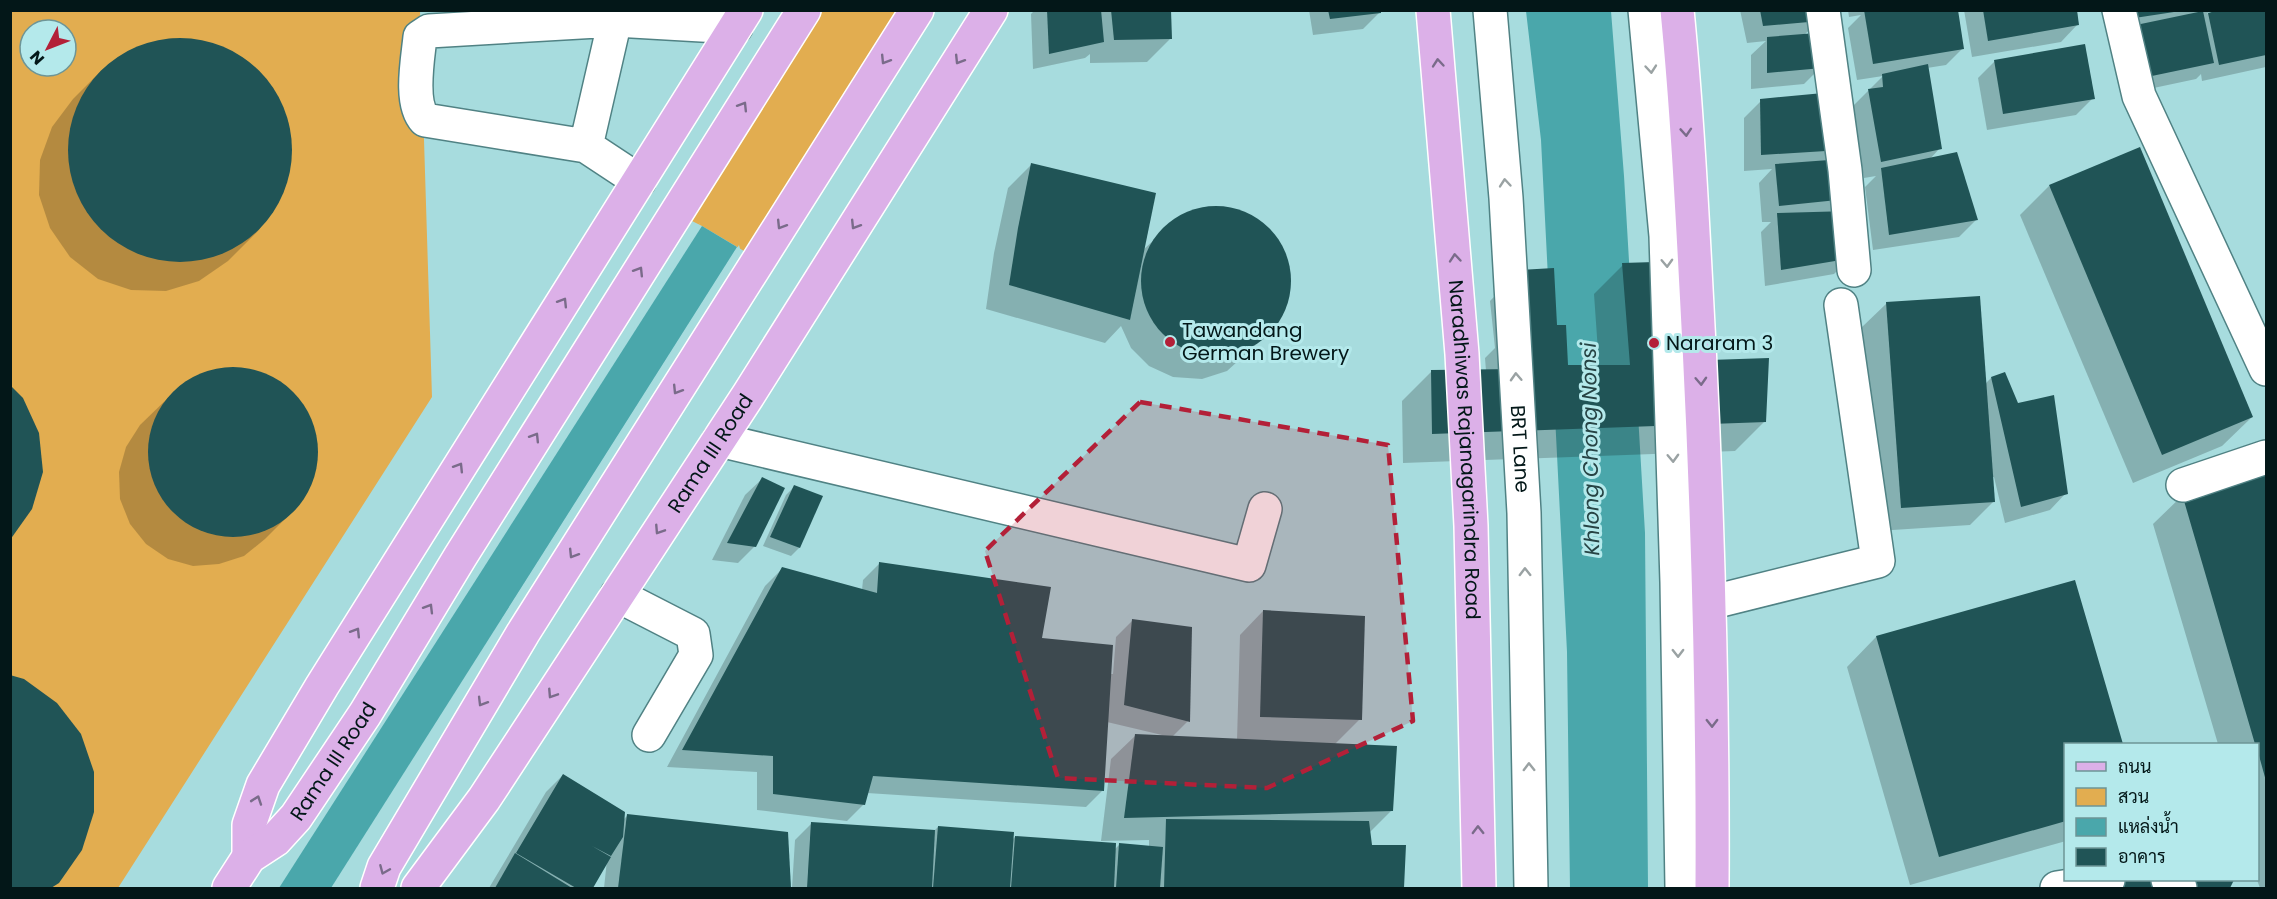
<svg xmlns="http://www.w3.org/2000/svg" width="2277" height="899" font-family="Poppins,Sarabun,sans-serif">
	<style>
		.green { fill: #e2ad50; fill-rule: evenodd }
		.water { fill: #4aa7ab }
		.pier { fill: #a7dcde }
		.shadow { fill: #0003 }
		.building { fill: #205456 }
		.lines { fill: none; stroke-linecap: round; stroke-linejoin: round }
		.minor-casing { stroke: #508284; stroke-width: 36 }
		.major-casing { stroke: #fff; stroke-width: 36 }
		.minor { stroke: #fff; stroke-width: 33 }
		.major { stroke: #dcb0e8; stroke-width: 33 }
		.oneway { stroke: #7a6b8a }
		.oneway2 { stroke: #9aa2a3 }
		.marked { fill: #b32038; fill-opacity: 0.2; stroke: #b32038; stroke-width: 4.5; stroke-dasharray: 12 8; stroke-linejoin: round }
		.poi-dot { fill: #b32038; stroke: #b4e9eb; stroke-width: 2 }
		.labels { text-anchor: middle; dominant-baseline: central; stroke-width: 6; stroke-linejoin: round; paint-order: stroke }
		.poi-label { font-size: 20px; fill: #031718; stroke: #b4e9eb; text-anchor: start }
		.street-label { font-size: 20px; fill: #031718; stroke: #b4e9eb }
		.water-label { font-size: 21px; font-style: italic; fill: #264344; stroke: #b4e9eb }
	</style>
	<rect width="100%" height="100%" fill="#a7dcde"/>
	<!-- green -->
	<g class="green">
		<path d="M10,11h410l12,386 -314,491h-107zM30,30h36v36h-36z"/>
		<path d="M796,11h116l-163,243 -47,-28 -32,-16z"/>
	</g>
	<!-- water -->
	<g class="water">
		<path d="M1526,11h85l13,165 21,357 3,355h-78l-3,-236 -26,-512z"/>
		<path d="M702,226l35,21 -406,641h-52z"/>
	</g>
	<!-- pier -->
	<g class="pier">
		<path d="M700,223l-234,371 -3,-1 236,-369z"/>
		<path d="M739,245l1,4 -235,372 -3,-2z"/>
	</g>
	<!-- shadow -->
	<g class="shadow">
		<path d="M1035,10h134l2,28 -24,24 -57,1v-9l-5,4 -52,11 -2,-55z"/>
		<path d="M1309,10h71v2l-17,17 -50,6z"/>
		<path d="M1740,10h78l1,11 -15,14 17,32 -17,17 -53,5v-34l15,-14 -19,2z"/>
		<path d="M1848,10h108l7,38 -17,17 -19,3 13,80 -11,12 47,60 -17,17 -86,13 -8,-63 11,-11 -12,2 -12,-71 31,-31 -26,4 -9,-52 13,-13 -12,2z"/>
		<path d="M1964,10h111l2,15 -16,17 -89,15z"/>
		<path d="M2107,10h104l-4,4 20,-4h39v57l-64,14 -1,-7 -5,5 -66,14z"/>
		<path d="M173,38l38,5 35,17 27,28 16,36 2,39 -11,36 -22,32 -30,30 -29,20 -33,10 -35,-1 -33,-11 -28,-22 -20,-29 -11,-33 1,-35 12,-33 21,-28 30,-30 32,-21z"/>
		<path d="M1995,61l98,37 -17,17 -89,15 -9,-52z"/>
		<path d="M1833,94l18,163 -17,17 -69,12 -4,-54 10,-10h-9l-3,-39 13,-14 -28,2v-53l17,-17z"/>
		<path d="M1032,164l111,86 37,-34 24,-9 26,1 18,6 21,15 14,22 7,24 -5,34 -14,22 -44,40 -25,8 -29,-2 -24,-11 -18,-18 -10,-22 -16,17 -119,-34 8,-56 14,-65z"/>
		<path d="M2049,186l203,231 -30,29 -89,37 -113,-268z"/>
		<path d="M1623,265l30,60 112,96 -30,30 -332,12 -1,-62 29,-29 55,-1 -1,-13 10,-10 -5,-47 29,-30 36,55 12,40h32l-5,-72z"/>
		<path d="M1886,304l99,80 6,-6 26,26 49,89 -16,17 -45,13 -11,-46h-2l2,24 -24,24 -93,6 -15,-204z"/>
		<path d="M222,369l29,1 27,11 21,20 14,26 3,29 -6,28 -15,25 -30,30 -21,17 -25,8 -26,2 -25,-7 -22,-15 -16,-20 -10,-25 -1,-27 7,-25 14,-22 31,-30 23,-18z"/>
		<path d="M2266,471v417h-6l-3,-8 1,-136h-40l-65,-220 30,-29z"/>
		<path d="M762,479l-7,67 -17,17 -26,-3 33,-65z"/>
		<path d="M794,487l5,61 -8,8 -28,-10 23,-51z"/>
		<path d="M880,563l230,111h3l3,-37 17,-17 55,101 -16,16 65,3 3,-105 23,-24 97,108 -25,25 56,67 -22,22 1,14h35l-2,41h-611l3,-48 17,-17 122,8 4,-4 73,14 4,-4 100,12 4,-4 30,2v-7l-48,1 10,-82 24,-23 27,-1 -55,-13 -4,68 -17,17 -219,-14 -3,11 -17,17 -90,-11v-38l-90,-5 98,-181 17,-17 80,21 1,-10z"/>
		<path d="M2074,582l47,162h-55v97l-156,44 -63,-218 29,-30z"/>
		<path d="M10,676l48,206 -7,6h-41z"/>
		<path d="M563,775l60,45 4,-4 159,18 3,54h-185l3,-28 -16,28h-102l57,-96z"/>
		<path d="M2087,880h145l-4,8h-178z"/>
	</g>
	<!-- building -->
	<g class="building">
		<path d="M1047,10h54l3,32 -55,12z"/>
		<path d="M1111,10h60l1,29 -58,1z"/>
		<path d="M1328,10h53v3l-51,6z"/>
		<path d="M1760,10h60v11l-57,5z"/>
		<path d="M1864,10h94l6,39 -91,15z"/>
		<path d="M1983,10h94l2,15 -91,16z"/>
		<path d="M2126,10h48v2l-46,7z"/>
		<path d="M2219,10h47v45l-47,10 -11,-52z"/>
		<path d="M2203,11l11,52 -67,14 -11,-52z"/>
		<path d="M1816,33l6,35 -55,5v-36z"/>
		<circle cx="180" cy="150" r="112"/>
		<path d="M2085,44l10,55 -92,15 -9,-54z"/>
		<path d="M1928,64l14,85 -61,13 -13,-73 15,-2 -1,-13z"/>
		<path d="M1834,92l8,58 -81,5 -1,-56z"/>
		<path d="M2140,147l113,270 -91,38 -113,-270z"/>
		<path d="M1957,152l21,68 -89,15 -8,-67z"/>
		<path d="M1843,159l4,40 -68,7 -4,-42z"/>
		<path d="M1031,163l125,30 -26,127 -121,-35 9,-57z"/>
		<circle cx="1216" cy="281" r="75"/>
		<path d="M1849,211l4,47 -72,12 -4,-57z"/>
		<path d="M1655,262l25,99 89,-3 -3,64 -334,12 -1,-64 85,-1 3,-99 35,-2 3,57h9l2,40h62l-8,-102z"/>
		<path d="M1980,296l15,206 -94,6 -15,-206z"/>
		<circle cx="233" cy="452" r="85"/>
		<path d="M2005,372l13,31 36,-8 14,99 -47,13 -30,-130z"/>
		<path d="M10,385l13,13 16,35 4,39 -11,37 -22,31z"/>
		<path d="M2266,469v312l-8,-29v-8h-3l-73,-250z"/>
		<path d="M762,477l23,11 -29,59 -29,-4z"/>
		<path d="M794,485l29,11 -23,52 -30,-11z"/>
		<path d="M879,562l172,25 -9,51 71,7 -9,146 -231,-15 -8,29 -92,-11v-38l-91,-6 100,-183 95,26z"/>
		<path d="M2075,580l48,164h-57v77l-127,36 -63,-221z"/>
		<path d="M1263,610l102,6 -3,104 -102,-3z"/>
		<path d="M1132,619l60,8 -2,95 -66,-17z"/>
		<path d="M10,675l14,4 33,24 24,31 13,38v40l-12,38 -23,33 -8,5h-41z"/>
		<path d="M1135,734l262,12 -4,65 -269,7z"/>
		<path d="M563,774l62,38 -2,25 -12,19 -19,-10 19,11 -18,31h-17l-60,-35z"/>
		<path d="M627,814l161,18 3,56h-173z"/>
		<path d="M1166,819l203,2 3,24h34l-2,43h-240z"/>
		<path d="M811,822l124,8 -3,58h-125z"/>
		<path d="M938,826l76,6 -4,56h-77z"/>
		<path d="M1015,836l101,7 -2,45h-103z"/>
		<path d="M1119,843l44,4 -3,41h-44z"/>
		<path d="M515,853l57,35h-77z"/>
		<path d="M2080,880h154l-4,8h-183z"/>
	</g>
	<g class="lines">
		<!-- minor casing -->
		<g class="minor-casing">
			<g id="minor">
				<path id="s1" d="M1490,10l16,188 18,315 7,375"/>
				<path d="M1645,10l21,226 11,346 5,306"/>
				<path d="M1823,10l22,160 9,100"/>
				<path d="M2119,10l20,86 127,273"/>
				<path d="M615,20l121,7"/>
				<path d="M586,146l29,-126 -186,11 -9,6c-2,21 -11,66 5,83l161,26 53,35"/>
				<path d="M719,440l530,125 16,-56"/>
				<path d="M2183,485l83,-28"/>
				<path d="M617,595l76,39 3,21 -47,80"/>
				<path d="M1709,603l169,-42 -37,-256"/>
				<path d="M2168,880l12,8"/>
				<path d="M2057,888l51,-8"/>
			</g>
		</g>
		<!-- major casing -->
		<g class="major-casing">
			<g id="major">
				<path id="s2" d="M1433,10l29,344 9,172 8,362"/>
				<path d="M1677,10c11,112 16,223 22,335 9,181 14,362 13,543"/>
				<path d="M249,857v-32l14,-40 59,-99 424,-676"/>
				<path id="s3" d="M229,888l20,-31 26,-17 21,-23 69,-103 95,-157 344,-547"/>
				<path d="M377,888l7,-21 139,-234 394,-623"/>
				<path id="s4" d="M418,888l66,-89 265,-405 242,-384"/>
			</g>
		</g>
		<!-- minor -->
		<use href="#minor" class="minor"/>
		<!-- major -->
		<use href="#major" class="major"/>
	</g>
	<!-- one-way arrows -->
	<defs><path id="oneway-chevron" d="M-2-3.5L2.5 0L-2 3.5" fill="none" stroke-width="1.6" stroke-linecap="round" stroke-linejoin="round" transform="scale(1.5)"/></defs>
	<g class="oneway">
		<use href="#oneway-chevron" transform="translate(885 60) rotate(122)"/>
		<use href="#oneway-chevron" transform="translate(959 60) rotate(122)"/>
		<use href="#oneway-chevron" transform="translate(1438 63) rotate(-95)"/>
		<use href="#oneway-chevron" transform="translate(743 106) rotate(-58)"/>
		<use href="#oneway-chevron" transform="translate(1686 132) rotate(86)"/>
		<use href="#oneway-chevron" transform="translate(781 225) rotate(122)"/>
		<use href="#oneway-chevron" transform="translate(855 225) rotate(122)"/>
		<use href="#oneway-chevron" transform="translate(1455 258) rotate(-95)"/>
		<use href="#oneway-chevron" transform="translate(639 271) rotate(-58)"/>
		<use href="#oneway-chevron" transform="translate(563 302) rotate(-58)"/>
		<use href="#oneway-chevron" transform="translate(1701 381) rotate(87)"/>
		<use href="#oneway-chevron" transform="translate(677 390) rotate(122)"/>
		<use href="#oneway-chevron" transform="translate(535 437) rotate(-58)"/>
		<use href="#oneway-chevron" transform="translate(459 467) rotate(-58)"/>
		<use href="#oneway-chevron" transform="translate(659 530) rotate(123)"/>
		<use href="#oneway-chevron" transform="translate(573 554) rotate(122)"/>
		<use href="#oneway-chevron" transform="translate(429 608) rotate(-59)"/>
		<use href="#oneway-chevron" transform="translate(356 632) rotate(-58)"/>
		<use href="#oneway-chevron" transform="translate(552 694) rotate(123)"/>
		<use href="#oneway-chevron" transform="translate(482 702) rotate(121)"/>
		<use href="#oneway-chevron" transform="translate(1712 723) rotate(89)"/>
		<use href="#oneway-chevron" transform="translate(257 800) rotate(-71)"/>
		<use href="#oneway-chevron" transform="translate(1478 830) rotate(-91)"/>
		<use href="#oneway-chevron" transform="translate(384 870) rotate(113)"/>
	</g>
	<g class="oneway2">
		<use href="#oneway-chevron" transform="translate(1651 69) rotate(85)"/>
		<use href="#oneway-chevron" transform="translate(1505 183) rotate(-95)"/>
		<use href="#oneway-chevron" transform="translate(1667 263) rotate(88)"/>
		<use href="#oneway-chevron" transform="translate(1516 377) rotate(-93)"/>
		<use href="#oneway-chevron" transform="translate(1673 458) rotate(88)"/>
		<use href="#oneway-chevron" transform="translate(1525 572) rotate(-91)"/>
		<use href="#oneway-chevron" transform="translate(1678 653) rotate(89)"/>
		<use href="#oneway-chevron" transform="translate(1529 767) rotate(-91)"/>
	</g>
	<!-- marked area -->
	<path class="marked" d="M1140,402l248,43 25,276 -146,67 -209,-10 -73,-227z"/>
	<!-- markers -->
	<g class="poi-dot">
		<circle cx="1170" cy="342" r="6"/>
		<circle cx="1654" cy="343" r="6"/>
	</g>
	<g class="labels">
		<!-- poi labels -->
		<g class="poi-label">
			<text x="1182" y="330">Tawandang<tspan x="1182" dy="23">German Brewery</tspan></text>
			<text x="1666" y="343">Nararam 3</text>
		</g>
		<!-- street labels -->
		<g class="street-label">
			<text stroke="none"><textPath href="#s2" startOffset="441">Naradhiwas Rajanagarindra Road</textPath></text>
			<text stroke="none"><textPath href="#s1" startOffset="440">BRT Lane</textPath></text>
			<text stroke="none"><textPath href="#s4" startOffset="524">Rama III Road</textPath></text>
			<text stroke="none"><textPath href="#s3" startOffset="166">Rama III Road</textPath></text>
		</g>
		<!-- water labels -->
		<g class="water-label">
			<text transform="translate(1590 449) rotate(-91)">Khlong Chong Nonsi</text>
		</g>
	</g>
	<!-- border -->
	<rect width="2277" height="899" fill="none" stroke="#031718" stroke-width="24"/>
	<!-- legend -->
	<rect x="2064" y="743" width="195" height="138" fill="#b4e9eb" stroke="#6d9597" stroke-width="1.5"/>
	<rect x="2076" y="762" width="30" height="9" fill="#dcb0e8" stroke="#6d9597" stroke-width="1.5"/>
	<text x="2118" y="773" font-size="18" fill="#031718">ถนน</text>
	<rect x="2076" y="788" width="30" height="18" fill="#e2ad50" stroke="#6d9597" stroke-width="1.5"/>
	<text x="2118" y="803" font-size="18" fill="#031718">สวน</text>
	<rect x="2076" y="818" width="30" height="18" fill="#4aa7ab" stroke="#6d9597" stroke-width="1.5"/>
	<text x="2118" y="833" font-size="18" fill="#031718">แหล่งน้ำ</text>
	<rect x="2076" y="848" width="30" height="18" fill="#205456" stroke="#6d9597" stroke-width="1.5"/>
	<text x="2118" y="863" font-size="18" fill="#031718">อาคาร</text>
	<!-- north arrow -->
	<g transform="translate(48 48) rotate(228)"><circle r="28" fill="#b4e9eb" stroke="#6d9597" stroke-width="1.5"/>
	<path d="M0-4.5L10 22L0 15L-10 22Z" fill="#b32038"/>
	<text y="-9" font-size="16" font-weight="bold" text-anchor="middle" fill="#031718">N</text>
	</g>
</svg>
